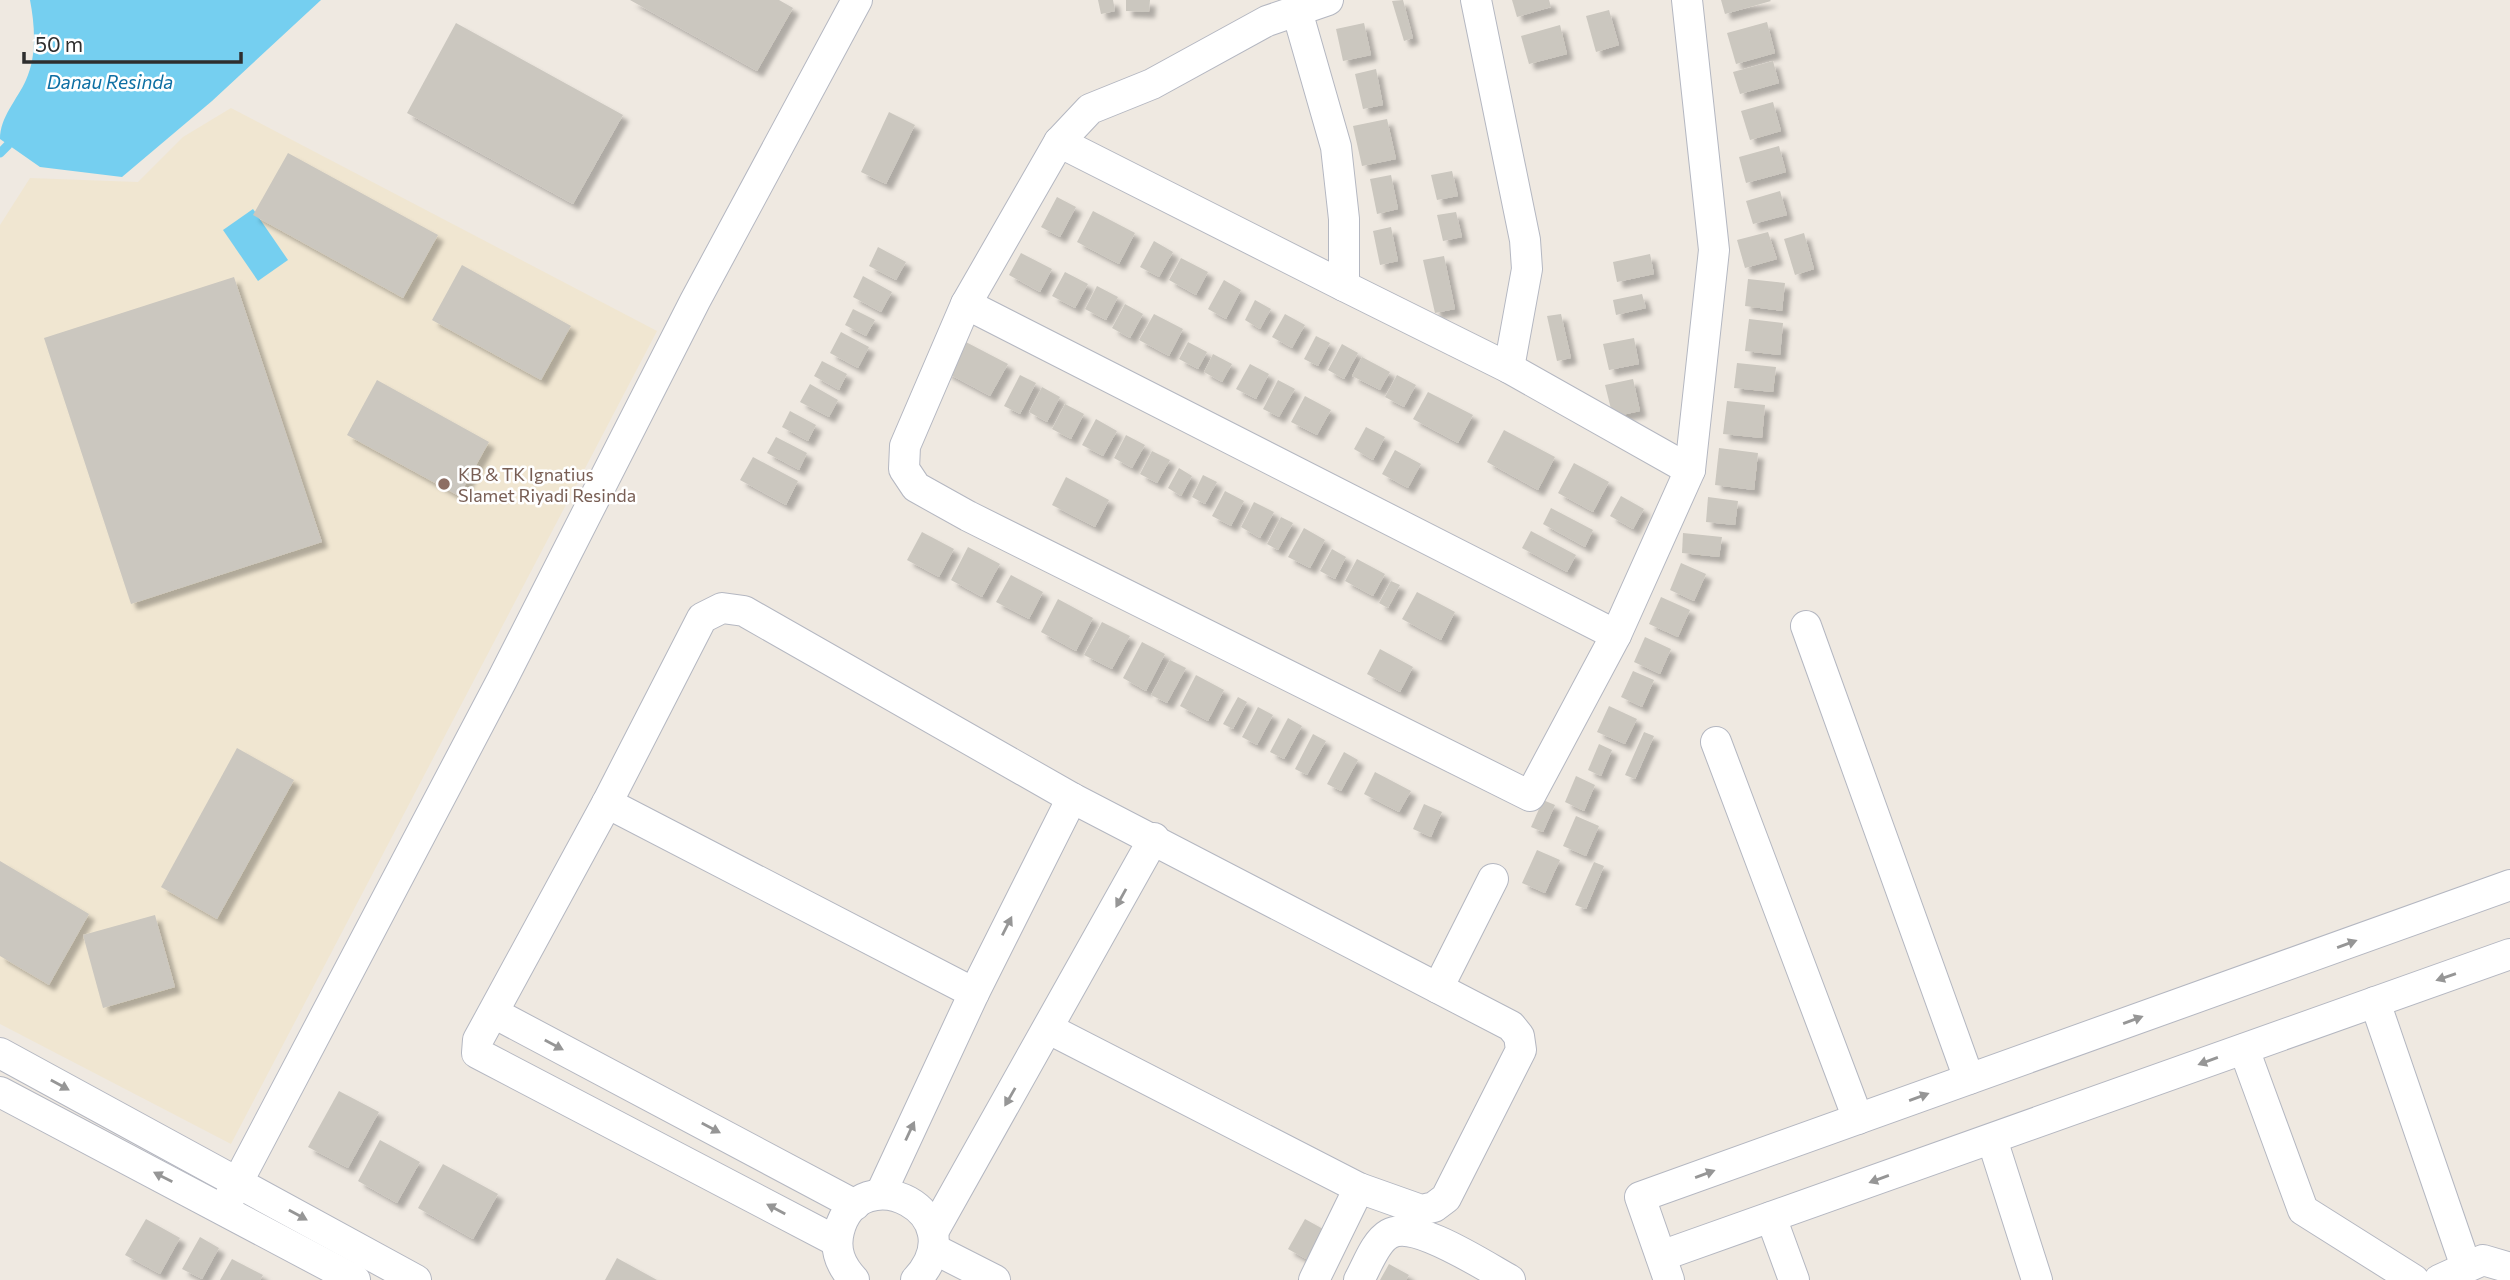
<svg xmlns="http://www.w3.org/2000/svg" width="2510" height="1280" font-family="Commissioner,sans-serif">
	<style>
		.education { fill: #f0e6d1 }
		.water { fill: #75cff0 }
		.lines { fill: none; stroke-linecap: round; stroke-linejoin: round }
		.stream { stroke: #75cff0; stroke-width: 9 }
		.building { fill: #cbc7bf; filter: url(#shadow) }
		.minor-casing { stroke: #b4b7c1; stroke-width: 32 }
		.minor { stroke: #fff; stroke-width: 30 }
		.oneway { fill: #969696 }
		.education-dot { fill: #8d6e63; stroke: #fff; stroke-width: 2.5 }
		.labels { text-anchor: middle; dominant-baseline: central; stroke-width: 5; stroke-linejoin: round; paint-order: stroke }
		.education-label { font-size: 18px; fill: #785e54; stroke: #fff; text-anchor: start }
		.water-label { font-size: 19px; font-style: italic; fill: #0d6fa3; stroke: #fff }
	</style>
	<defs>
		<filter id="shadow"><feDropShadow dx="6" dy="6" stdDeviation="2" flood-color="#0004"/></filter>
	</defs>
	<rect width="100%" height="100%" fill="#efe9e1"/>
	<!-- education -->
	<path class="education" d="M231,108l426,223 -426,813 -231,-120v-799l30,-47 108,4 45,-45z"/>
	<!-- water -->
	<g class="water">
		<path d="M30,0h291l-109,101 -90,76 -82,-10 -40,-28c0,-22 17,-39 26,-59 11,-24 9,-54 4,-80z"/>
		<path d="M253,209l35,51 -30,21 -35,-51z"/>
	</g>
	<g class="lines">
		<!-- stream -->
		<path class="stream" d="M0,153l8,-8"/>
	</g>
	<!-- building -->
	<g class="building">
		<path d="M630,0h149l14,8 -36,63z"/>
		<path d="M1098,0h15l2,11 -14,3z"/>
		<path d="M1126,0h24l-1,12 -23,-1z"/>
		<path d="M1403,0l10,38 -9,3 -12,-40z"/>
		<path d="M1512,0h37l2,7 -34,10z"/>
		<path d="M1721,0h49l1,1 -46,13z"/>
		<path d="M1609,10l10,35 -23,7 -10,-36z"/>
		<path d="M1767,22l8,31 -39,11 -9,-31z"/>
		<path d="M456,23l167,92 -50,89 -166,-91z"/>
		<path d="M1364,23l7,32 -28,6 -7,-32z"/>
		<path d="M1560,25l7,29 -38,10 -8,-28z"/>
		<path d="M1773,61l6,22 -39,11 -7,-22z"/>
		<path d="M1376,69l7,36 -20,4 -8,-35z"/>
		<path d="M1773,102l8,29 -31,9 -9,-29z"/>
		<path d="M889,112l26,13 -29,59 -25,-12z"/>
		<path d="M1387,119l9,40 -34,7 -9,-40z"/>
		<path d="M1779,146l7,26 -40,11 -7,-26z"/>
		<path d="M288,153l150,82 -35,63 -150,-83z"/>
		<path d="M1452,171l6,25 -21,4 -6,-25z"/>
		<path d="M1391,175l7,34 -21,5 -7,-35z"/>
		<path d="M1780,191l7,24 -34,9 -7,-23z"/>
		<path d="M1057,197l19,10 -16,30 -19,-10z"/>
		<path d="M1093,211l42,22 -16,31 -42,-22z"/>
		<path d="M1456,212l6,25 -19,4 -6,-26z"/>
		<path d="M1391,227l7,34 -18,4 -7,-34z"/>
		<path d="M1768,232l9,27 -32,9 -8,-28z"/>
		<path d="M1804,233l10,36 -19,6 -11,-36z"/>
		<path d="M1154,241l19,11 -14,25 -19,-10z"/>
		<path d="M878,247l28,15 -10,18 -27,-14z"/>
		<path d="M1021,253l31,16 -12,23 -31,-17z"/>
		<path d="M1650,254l4,20 -37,8 -4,-20z"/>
		<path d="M1444,256l11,53 -20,4 -12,-53z"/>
		<path d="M1181,258l27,14 -12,23 -27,-15z"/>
		<path d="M462,265l109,61 -30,54 -109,-60z"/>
		<path d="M1065,272l23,12 -13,24 -23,-12z"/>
		<path d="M863,276l29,16 -11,20 -28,-15z"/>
		<path d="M234,277l88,265 -191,62 -87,-266z"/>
		<path d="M1748,279l37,4 -3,28 -37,-5z"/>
		<path d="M1224,280l17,10 -15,29 -18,-10z"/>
		<path d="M1097,286l21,11 -12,23 -21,-11z"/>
		<path d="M1642,294l4,14 -30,7 -3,-15z"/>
		<path d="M1255,300l16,9 -11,20 -15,-9z"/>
		<path d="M1125,304l18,10 -13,24 -18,-10z"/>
		<path d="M853,309l22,11 -9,16 -21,-11z"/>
		<path d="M1154,314l29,15 -14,27 -30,-16z"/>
		<path d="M1285,314l20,11 -13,23 -20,-11z"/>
		<path d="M1561,314l10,44 -14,3 -10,-45z"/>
		<path d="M1749,319l34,4 -3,32 -35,-4z"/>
		<path d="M841,332l28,15 -11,21 -28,-15z"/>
		<path d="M1316,336l14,7 -12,23 -14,-7z"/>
		<path d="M1634,338l5,26 -30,6 -6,-26z"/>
		<path d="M962,340l46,24 -18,32 -45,-24z"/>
		<path d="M1188,342l19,10 -9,17 -19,-10z"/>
		<path d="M1342,344l16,9 -14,26 -16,-9z"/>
		<path d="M1213,354l19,10 -10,18 -18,-10z"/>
		<path d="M1362,357l28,15 -10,18 -28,-14z"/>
		<path d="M822,361l25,13 -8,16 -25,-14z"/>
		<path d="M1737,363l39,4 -3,25 -39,-4z"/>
		<path d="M1250,364l19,10 -13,25 -20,-10z"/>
		<path d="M1020,375l16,8 -16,31 -16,-8z"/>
		<path d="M1397,375l19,10 -12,22 -19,-10z"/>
		<path d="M1633,379l7,32 -27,6 -8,-32z"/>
		<path d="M377,380l112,62 -30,54 -112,-61z"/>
		<path d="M1278,380l17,9 -16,28 -16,-8z"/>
		<path d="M810,384l28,16 -9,17 -29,-15z"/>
		<path d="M1042,387l18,10 -13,25 -18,-10z"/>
		<path d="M1428,392l45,23 -15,28 -45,-24z"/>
		<path d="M1305,396l26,14 -14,25 -26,-13z"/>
		<path d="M1727,401l38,4 -3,33 -39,-4z"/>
		<path d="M1065,404l19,10 -13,25 -19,-10z"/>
		<path d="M790,411l26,14 -8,16 -26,-14z"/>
		<path d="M1096,419l21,12 -14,25 -21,-11z"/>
		<path d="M1366,427l19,10 -12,23 -19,-11z"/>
		<path d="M1504,430l51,27 -17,33 -51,-28z"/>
		<path d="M1126,435l19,10 -13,23 -18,-10z"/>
		<path d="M776,437l31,16 -8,17 -32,-17z"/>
		<path d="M1719,448l39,5 -4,37 -39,-5z"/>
		<path d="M1395,450l26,14 -13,24 -26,-14z"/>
		<path d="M1152,451l18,9 -13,23 -17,-9z"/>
		<path d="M753,457l45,24 -12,24 -46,-25z"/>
		<path d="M1574,463l35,19 -16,30 -35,-19z"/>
		<path d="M1179,468l13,8 -11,20 -13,-8z"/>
		<path d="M1203,475l14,7 -12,22 -13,-7z"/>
		<path d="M1066,477l43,23 -14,27 -43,-22z"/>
		<path d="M1225,491l19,10 -13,25 -19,-10z"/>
		<path d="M1621,496l23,13 -11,20 -23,-13z"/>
		<path d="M1708,497l30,4 -3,24 -29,-3z"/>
		<path d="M1254,502l20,10 -14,26 -19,-11z"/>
		<path d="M1551,508l42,22 -8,17 -42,-23z"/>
		<path d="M1281,517l12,6 -15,27 -11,-6z"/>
		<path d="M1304,528l21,12 -15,28 -22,-11z"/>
		<path d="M1531,531l45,24 -9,17 -45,-24z"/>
		<path d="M922,532l32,17 -15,28 -32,-17z"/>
		<path d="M1683,533l39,4 -3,20 -37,-4z"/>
		<path d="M968,547l32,17 -18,33 -31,-17z"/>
		<path d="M1332,549l14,8 -11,22 -15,-8z"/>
		<path d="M1357,559l28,15 -12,22 -28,-15z"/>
		<path d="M1681,563l25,11 -12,27 -24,-11z"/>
		<path d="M1011,575l32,17 -14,27 -33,-17z"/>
		<path d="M1391,581l9,4 -12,23 -9,-5z"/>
		<path d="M1417,592l38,20 -14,28 -39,-21z"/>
		<path d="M1661,597l29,13 -12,27 -29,-13z"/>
		<path d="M1058,599l35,19 -17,33 -35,-19z"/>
		<path d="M1102,622l28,14 -18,33 -28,-14z"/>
		<path d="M1645,637l26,12 -11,25 -26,-12z"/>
		<path d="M1142,642l23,12 -19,37 -23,-13z"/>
		<path d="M1380,649l33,18 -13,25 -33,-18z"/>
		<path d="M1170,660l16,8 -19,35 -16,-8z"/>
		<path d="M1633,671l21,9 -12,27 -21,-10z"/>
		<path d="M1196,675l28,15 -16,31 -28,-15z"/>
		<path d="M1238,697l9,5 -14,27 -10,-5z"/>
		<path d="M1609,706l28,13 -12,25 -28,-12z"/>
		<path d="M1258,707l15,8 -16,30 -15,-8z"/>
		<path d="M1288,718l14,8 -18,33 -14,-7z"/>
		<path d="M1644,732l10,4 -19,43 -10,-4z"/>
		<path d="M1313,734l13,7 -19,34 -12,-6z"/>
		<path d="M1599,744l13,6 -11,26 -13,-6z"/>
		<path d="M237,748l57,32 -77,139 -56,-32z"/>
		<path d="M1344,752l14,8 -17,31 -14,-7z"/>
		<path d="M1375,772l36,19 -12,21 -35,-18z"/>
		<path d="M1576,776l19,9 -11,26 -19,-9z"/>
		<path d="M1543,800l12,5 -12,27 -12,-5z"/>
		<path d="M1424,804l18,8 -11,25 -18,-8z"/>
		<path d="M1576,816l23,10 -13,30 -23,-10z"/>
		<path d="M1537,850l23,10 -15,33 -23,-10z"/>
		<path d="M0,861l89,53 -40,71 -49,-29z"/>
		<path d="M1594,862l10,4 -18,43 -11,-4z"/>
		<path d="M155,915l20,72 -72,21 -20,-73z"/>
		<path d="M339,1091l40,21 -31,56 -40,-21z"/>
		<path d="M380,1140l40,22 -23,41 -39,-22z"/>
		<path d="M443,1164l55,30 -25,45 -55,-31z"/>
		<path d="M146,1219l34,19 -20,36 -35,-19z"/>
		<path d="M1305,1219l27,15 -17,30 -27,-15z"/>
		<path d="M200,1237l19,11 -17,31 -20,-10z"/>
		<path d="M617,1258l40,22h-52z"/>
		<path d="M232,1259l31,16 -3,5h-40z"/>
		<path d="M1389,1264l20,11 -3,5h-26z"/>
	</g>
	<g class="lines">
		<!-- minor casing -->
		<g class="minor-casing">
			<g id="minor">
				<path d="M1328,0l-61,21 -115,63 -62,25 -31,33 -93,162 -61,142 -1,23 12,18 52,29 562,280 86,-161 74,-165 24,-220 -27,-250"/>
				<path d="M1476,0l49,240 2,29 -18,99"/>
				<path d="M1297,11l39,136 8,72v67l165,82 181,102"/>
				<path d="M1059,142l285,144"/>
				<path d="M966,304l650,331"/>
				<path d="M1806,626l163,453"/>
				<path d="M1716,742l142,377"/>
				<path d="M607,803l367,190"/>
				<path d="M1438,988l55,-109"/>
				<path d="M2375,1002l91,265"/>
				<path d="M494,1013l361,192"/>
				<path d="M2244,1049l59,161 111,70"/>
				<path d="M0,1053l416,227"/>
				<path d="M0,1092l355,188"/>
				<path d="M1992,1139l45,141"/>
				<path d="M881,1193l93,-200 98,-195"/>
				<path d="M224,1208l278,-528 193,-379 162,-301"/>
				<path d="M1771,1217l23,63"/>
				<path d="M933,1232l221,-394"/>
				<path d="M836,1241l-359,-188 1,-13 129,-237 95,-185 20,-10 22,3 328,187 439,228 8,10 2,14 -75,148 -12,9 -13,3 -62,-22 -310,-159"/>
				<path d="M934,1249l61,31"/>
				<path d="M1661,1256l849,-302"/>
				<path d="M854,1280c-13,-14 -20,-29 -15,-49 20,-77 139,-18 77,49"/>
				<path d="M1314,1280l45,-92"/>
				<path d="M1359,1280c8,-14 16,-38 30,-46 25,-15 97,33 121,46"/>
				<path d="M1669,1280l-29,-83 870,-312"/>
				<path d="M2439,1280l44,-20 27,8"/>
			</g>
		</g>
		<!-- minor -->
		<use href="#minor" class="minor"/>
	</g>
	<!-- one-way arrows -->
	<defs><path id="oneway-solid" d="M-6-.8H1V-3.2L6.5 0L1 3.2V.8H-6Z" transform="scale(1.75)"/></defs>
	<g class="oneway">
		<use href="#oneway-solid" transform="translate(1121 898) rotate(119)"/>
		<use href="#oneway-solid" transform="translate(1007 926) rotate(-63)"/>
		<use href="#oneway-solid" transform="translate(2347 944) rotate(-20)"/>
		<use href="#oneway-solid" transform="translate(2446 977) rotate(161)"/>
		<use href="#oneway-solid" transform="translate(2133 1020) rotate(-20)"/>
		<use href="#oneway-solid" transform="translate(554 1045) rotate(28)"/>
		<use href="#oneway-solid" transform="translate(2208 1061) rotate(160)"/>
		<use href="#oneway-solid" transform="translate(60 1085) rotate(29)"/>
		<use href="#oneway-solid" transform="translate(1010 1097) rotate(120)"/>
		<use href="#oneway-solid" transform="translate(1919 1097) rotate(-20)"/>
		<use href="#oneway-solid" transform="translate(711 1128) rotate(28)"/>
		<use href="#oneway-solid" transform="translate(910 1131) rotate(-65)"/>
		<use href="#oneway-solid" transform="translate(1705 1174) rotate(-20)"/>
		<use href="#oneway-solid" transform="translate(163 1177) rotate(-153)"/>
		<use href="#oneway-solid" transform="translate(1879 1179) rotate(160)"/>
		<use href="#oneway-solid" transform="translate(776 1209) rotate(-152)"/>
		<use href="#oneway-solid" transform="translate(298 1215) rotate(29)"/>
	</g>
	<!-- markers -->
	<circle class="education-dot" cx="444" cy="484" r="7"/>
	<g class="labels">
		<!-- education labels -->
		<g class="education-label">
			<text x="458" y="474">KB &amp; TK Ignatius<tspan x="458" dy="21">Slamet Riyadi Resinda</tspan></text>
		</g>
		<!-- water labels -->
		<g class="water-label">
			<text x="110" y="81">Danau Resinda</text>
		</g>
	</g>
	<!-- scale -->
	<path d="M24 52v10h217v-10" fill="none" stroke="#2e2e2e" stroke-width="3.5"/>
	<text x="35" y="52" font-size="21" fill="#2e2e2e" stroke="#ffffff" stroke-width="5" paint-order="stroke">50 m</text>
</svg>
